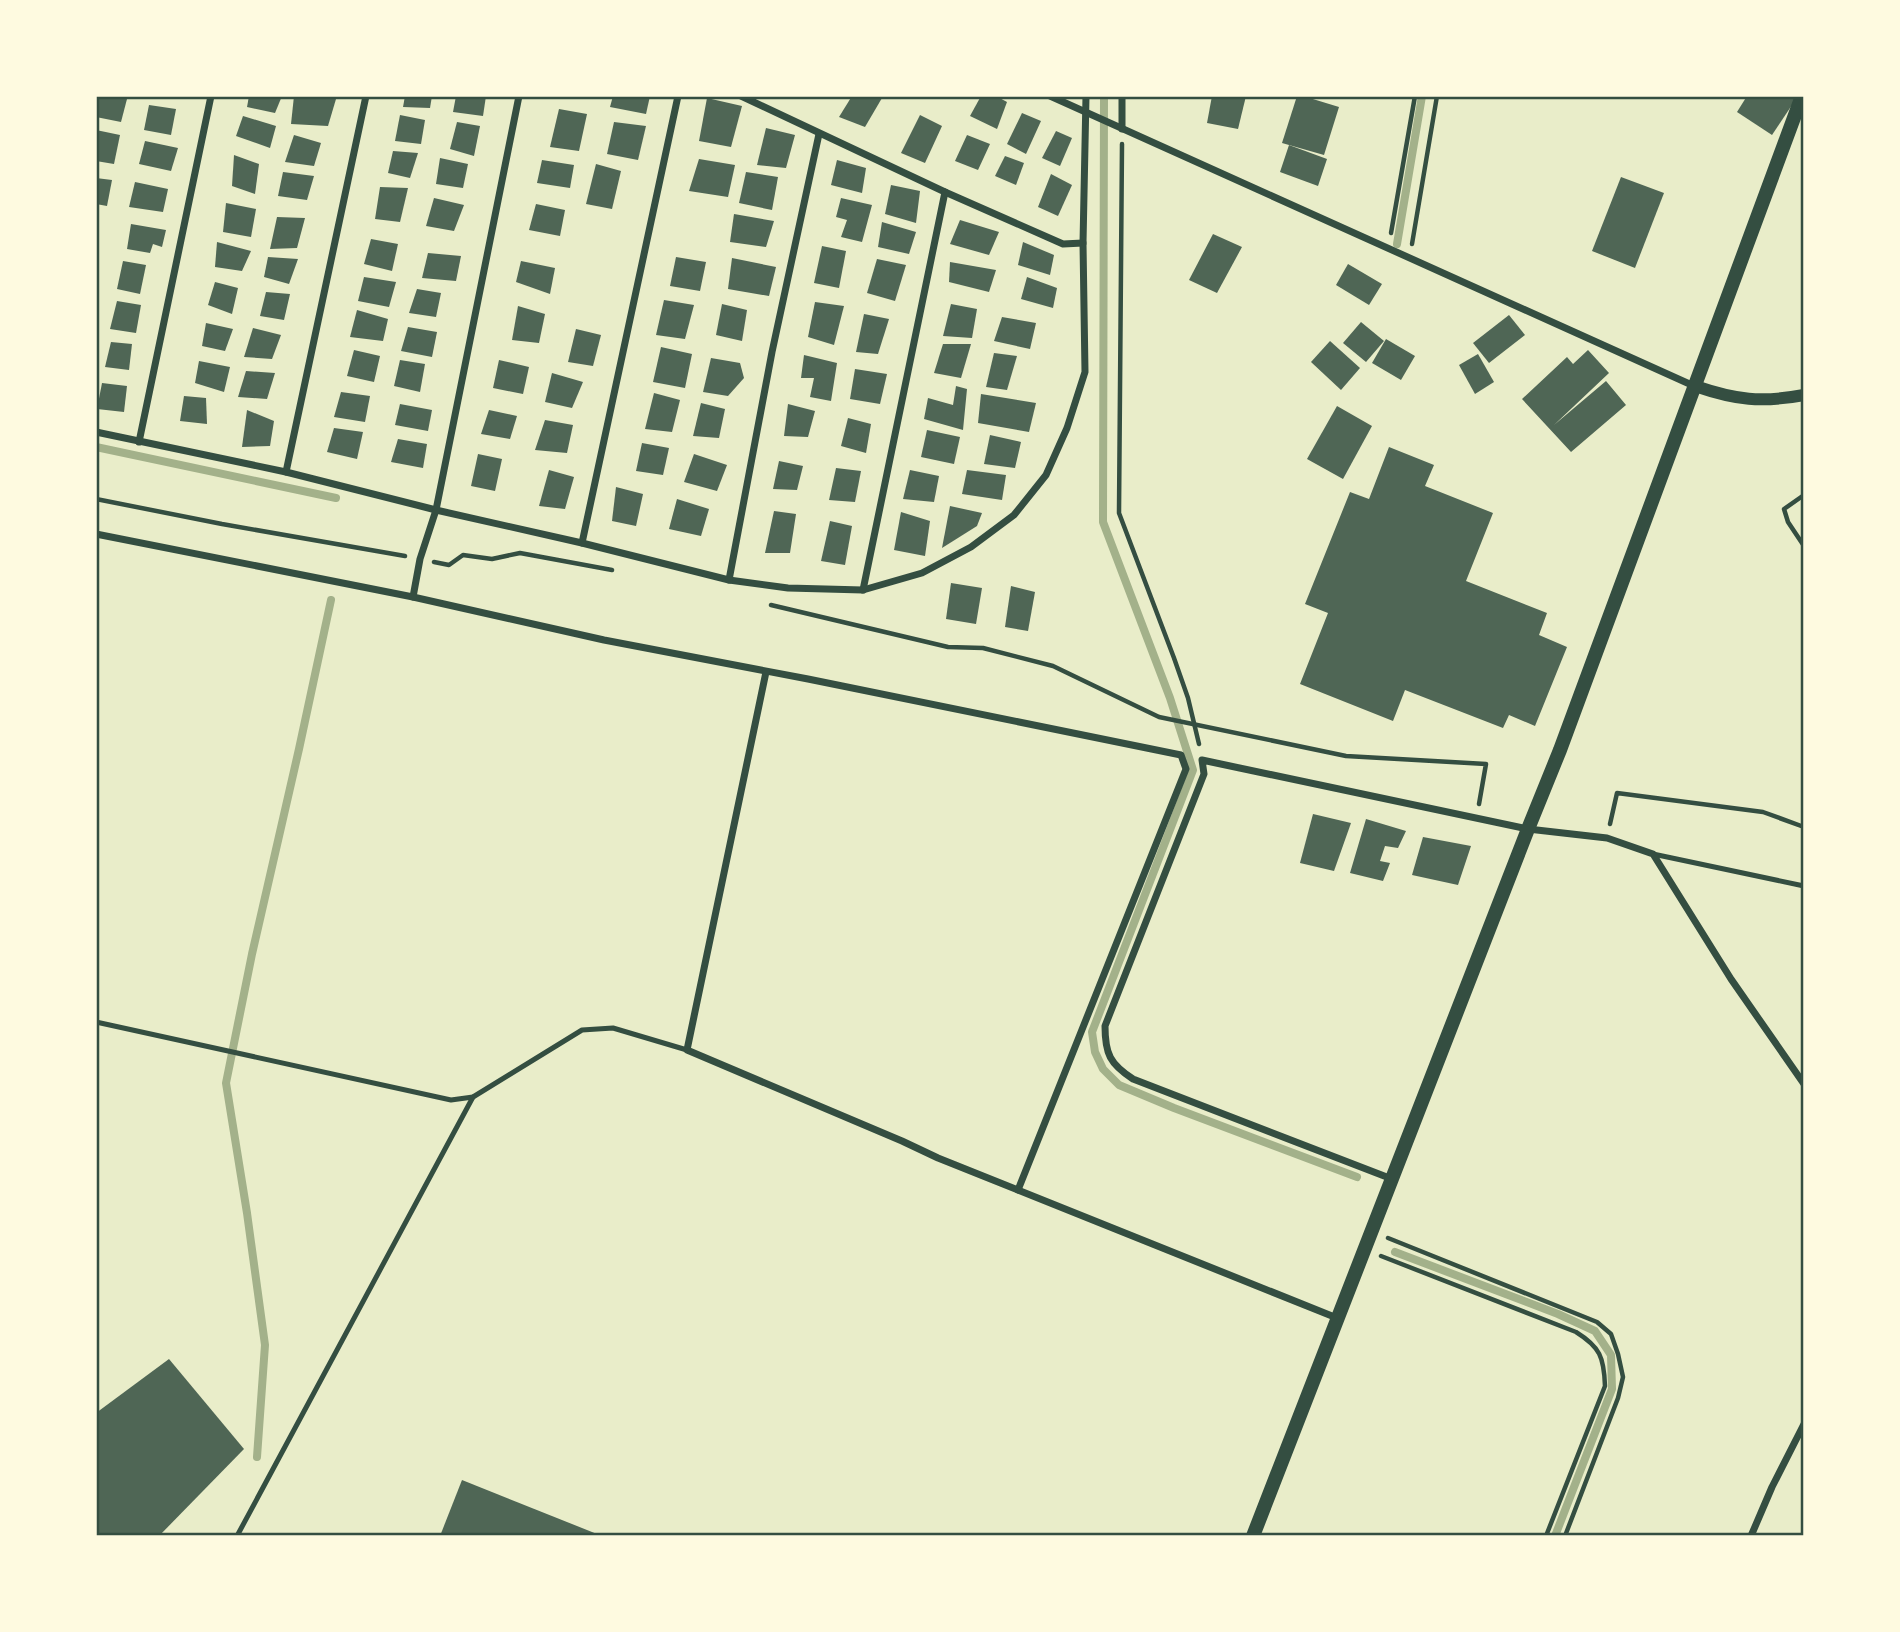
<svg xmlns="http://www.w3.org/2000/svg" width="1900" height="1632" font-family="Inter,sans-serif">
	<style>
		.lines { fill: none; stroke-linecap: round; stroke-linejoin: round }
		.stream { stroke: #a3b18a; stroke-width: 8 }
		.building { fill: #4f6655 }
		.path { stroke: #344e41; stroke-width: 4.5 }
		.service { stroke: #344e41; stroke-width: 5 }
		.minor { stroke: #344e41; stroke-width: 7 }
		.tertiary { stroke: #344e41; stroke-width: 12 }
		.secondary { stroke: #344e41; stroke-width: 14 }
		.neatline { fill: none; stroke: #344e41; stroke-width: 2.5 }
	</style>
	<rect width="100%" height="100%" fill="#e9edc9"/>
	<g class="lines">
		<!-- stream -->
		<g class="stream">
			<path d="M1104,96l-1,426 67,176 23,72 -101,262 3,20 8,17 16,16 55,23 183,69"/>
			<path d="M1397,244l25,-148"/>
			<path d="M96,447l240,51"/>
			<path d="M1395,1252l163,62 37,17 16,24 1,34 -57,147"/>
			<path d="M257,1457l8,-112 -18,-132 -21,-130 26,-129 47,-205 32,-149"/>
		</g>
	</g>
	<!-- building -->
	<g class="building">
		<path d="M98,96h18l11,3 -6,23 -25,-5z"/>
		<path d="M249,96h33l-7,17 -28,-6z"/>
		<path d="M294,96l42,3 -8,27 -37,-2z"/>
		<path d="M405,96h27l-2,12 -27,-1z"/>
		<path d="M456,96h30l-3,20 -30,-4z"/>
		<path d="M613,96h37l-4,18 -36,-7z"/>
		<path d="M852,96h26l4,2 -17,29 -26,-10z"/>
		<path d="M981,96h15l11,6 -10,27 -27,-13z"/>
		<path d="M1212,96h34l-8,33 -31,-6z"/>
		<path d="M1297,96h6l36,11 -15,48 -42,-12z"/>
		<path d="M1747,96h51l-26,39 -35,-23z"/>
		<path d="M707,98l35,8 -11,41 -32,-6z"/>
		<path d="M149,105l27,4 -5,26 -27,-5z"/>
		<path d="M559,109l28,5 -8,37 -29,-4z"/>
		<path d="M1022,113l19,8 -15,33 -19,-10z"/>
		<path d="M400,115l25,5 -4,24 -26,-3z"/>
		<path d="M920,115l22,11 -17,37 -24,-10z"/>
		<path d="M243,116l33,10 -6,22 -34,-12z"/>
		<path d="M457,122l23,4 -6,30 -24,-7z"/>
		<path d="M614,122l32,4 -8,34 -31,-6z"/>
		<path d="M766,128l29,7 -9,33 -29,-3z"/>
		<path d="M96,130l24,5 -6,29 -18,-3z"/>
		<path d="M1056,131l16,7 -12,28 -18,-8z"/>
		<path d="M294,135l27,8 -7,23 -29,-4z"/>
		<path d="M967,135l23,9 -12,26 -23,-9z"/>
		<path d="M145,141l33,7 -7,23 -32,-7z"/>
		<path d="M1289,145l38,14 -9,27 -38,-14z"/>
		<path d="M393,151l25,2 -8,25 -22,-5z"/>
		<path d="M234,155l25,9 -4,30 -23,-8z"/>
		<path d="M1005,156l19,7 -8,22 -21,-9z"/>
		<path d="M440,158l28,6 -5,24 -27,-4z"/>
		<path d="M699,159l36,6 -7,32 -39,-6z"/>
		<path d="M542,160l32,5 -4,23 -33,-5z"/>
		<path d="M837,160l29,8 -4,25 -31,-8z"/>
		<path d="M596,164l25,7 -9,38 -26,-5z"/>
		<path d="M283,172l31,4 -7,24 -29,-4z"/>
		<path d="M746,172l32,5 -6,33 -33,-7z"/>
		<path d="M1051,174l21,11 -14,31 -20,-9z"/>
		<path d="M1621,177l43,16 -29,75 -43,-17z"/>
		<path d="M96,178l16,2 -5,26 -11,-2z"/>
		<path d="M135,182l33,7 -5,23 -34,-5z"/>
		<path d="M891,185l29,6 -4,32 -31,-9z"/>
		<path d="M380,187l28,1 -8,34 -25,-3z"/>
		<path d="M434,198l30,7 -10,26 -28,-5z"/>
		<path d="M841,198l31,7 -10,37 -21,-5 6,-17 -11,-3z"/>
		<path d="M226,203l30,6 -5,28 -28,-5z"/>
		<path d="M536,204l29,6 -5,26 -31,-6z"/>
		<path d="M734,214l40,7 -8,26 -36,-5z"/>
		<path d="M277,217l28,1 -8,30 -27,1z"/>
		<path d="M960,220l39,12 -10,23 -39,-11z"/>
		<path d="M882,222l34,10 -7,22 -31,-7z"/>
		<path d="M131,224l35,6 -4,17 -9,-3 -3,9 -23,-4z"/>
		<path d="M1213,234l29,13 -25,46 -28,-13z"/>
		<path d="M371,239l27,5 -6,27 -28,-7z"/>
		<path d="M217,242l34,9 -9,20 -27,-4z"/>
		<path d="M1023,242l31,13 -4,20 -32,-10z"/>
		<path d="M822,246l24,5 -7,37 -25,-5z"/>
		<path d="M428,253l33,3 -5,25 -34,-3z"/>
		<path d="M268,257l30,2 -9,25 -25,-7z"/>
		<path d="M676,257l30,5 -6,29 -30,-5z"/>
		<path d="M732,258l44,9 -7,29 -41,-7z"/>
		<path d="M877,259l29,6 -11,36 -28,-8z"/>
		<path d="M123,261l23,4 -6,29 -23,-5z"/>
		<path d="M521,261l34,7 -5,26 -34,-12z"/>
		<path d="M950,262l46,8 -7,22 -40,-10z"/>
		<path d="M1348,264l34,20 -13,21 -33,-20z"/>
		<path d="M364,277l32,5 -7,25 -31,-6z"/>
		<path d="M1027,277l30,11 -4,20 -32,-9z"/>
		<path d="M215,282l23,6 -6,26 -24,-9z"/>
		<path d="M417,289l24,4 -5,24 -27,-4z"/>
		<path d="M266,292l24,2 -6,26 -24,-4z"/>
		<path d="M664,300l30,5 -9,34 -29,-4z"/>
		<path d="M117,301l24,4 -5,28 -26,-4z"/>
		<path d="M815,302l29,4 -10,39 -26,-8z"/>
		<path d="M722,304l25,6 -5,31 -26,-6z"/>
		<path d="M951,304l26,5 -5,29 -29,-2z"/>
		<path d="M518,306l27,8 -6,29 -27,-3z"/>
		<path d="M357,310l31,9 -5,22 -33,-4z"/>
		<path d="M864,314l25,5 -11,35 -22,-2z"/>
		<path d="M1509,315l16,20 -36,28 -16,-20z"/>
		<path d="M1002,317l34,6 -6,26 -36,-8z"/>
		<path d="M1361,322l23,19 -18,21 -23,-19z"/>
		<path d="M206,323l27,6 -8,22 -23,-5z"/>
		<path d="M408,327l29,5 -5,25 -31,-6z"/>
		<path d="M253,328l28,7 -9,24 -28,-2z"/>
		<path d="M576,329l25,6 -8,31 -25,-4z"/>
		<path d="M1386,339l29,17 -14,24 -29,-17z"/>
		<path d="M1330,341l30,27 -19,22 -30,-28z"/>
		<path d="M111,342l21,2 -3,26 -24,-3z"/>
		<path d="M943,344h28l-10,34 -27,-5z"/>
		<path d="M661,347l31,7 -7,34 -32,-6z"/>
		<path d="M354,350l26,6 -6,26 -27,-6z"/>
		<path d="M1588,350l21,23 -55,52 52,-44 20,24 -55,47 -49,-53 45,-42 6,7z"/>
		<path d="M994,353l23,3 -10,34 -21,-3z"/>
		<path d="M1478,354l16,28 -19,12 -16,-29z"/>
		<path d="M804,355l33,8 -6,38 -21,-4 4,-19h-13z"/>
		<path d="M711,358l29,5 4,15 -16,18 -25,-4z"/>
		<path d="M400,360l25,4 -5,28 -26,-6z"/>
		<path d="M499,360l30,7 -6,27 -30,-6z"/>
		<path d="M199,361l31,6 -6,25 -29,-9z"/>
		<path d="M855,369l32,5 -7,30 -30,-5z"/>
		<path d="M246,371l29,2 -8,26 -29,-2z"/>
		<path d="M552,373l31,9 -11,26 -27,-6z"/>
		<path d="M102,383l25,3 -3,26 -27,-3z"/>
		<path d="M956,386l11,3 -4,41 -39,-11 4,-21 25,7z"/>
		<path d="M341,392l29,4 -5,26 -31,-5z"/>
		<path d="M654,393l26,7 -8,32 -27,-3z"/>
		<path d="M981,394l55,9 -7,29 -51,-9z"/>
		<path d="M184,396l22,2 1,26 -27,-3z"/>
		<path d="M701,403l24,6 -6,29 -26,-2z"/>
		<path d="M400,404l32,6 -4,21 -33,-6z"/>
		<path d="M788,404l27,7 -7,26 -24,-1z"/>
		<path d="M1337,406l35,20 -29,53 -36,-20z"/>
		<path d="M247,410l27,11 -4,25 -28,1z"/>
		<path d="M489,410l28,6 -7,23 -29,-5z"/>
		<path d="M848,418l23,6 -5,29 -25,-7z"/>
		<path d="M545,420l28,5 -6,28 -32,-3z"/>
		<path d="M334,428l29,4 -6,27 -30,-7z"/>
		<path d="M927,430l33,7 -6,27 -33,-7z"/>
		<path d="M990,435l31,7 -6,26 -31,-4z"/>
		<path d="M398,439l29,5 -4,24 -32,-6z"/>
		<path d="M642,443l27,5 -6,27 -27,-4z"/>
		<path d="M1389,447l45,18 -9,21 68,27 -27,68 81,32 -8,22 28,12 -32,79 -26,-11 -6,13 -98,-38 -12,31 -93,-37 28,-71 -23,-9 45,-112 19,7z"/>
		<path d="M478,454l24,5 -7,32 -24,-5z"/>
		<path d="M694,454l33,11 -10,26 -33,-9z"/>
		<path d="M779,461l24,5 -6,24 -24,-1z"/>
		<path d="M836,468l25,3 -6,31 -26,-2z"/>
		<path d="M549,470l25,7 -9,32 -26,-3z"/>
		<path d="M910,470l29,6 -5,26 -31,-3z"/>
		<path d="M967,470l39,5 -4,25 -40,-6z"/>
		<path d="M616,487l27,7 -7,32 -24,-5z"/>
		<path d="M677,499l32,10 -8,27 -32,-7z"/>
		<path d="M950,506l32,7 -5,13 -35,22z"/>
		<path d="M774,511l22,3 -6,39h-25z"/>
		<path d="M901,512l29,9 -5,35 -31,-6z"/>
		<path d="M830,521l22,5 -7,39 -24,-4z"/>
		<path d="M951,583l31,5 -6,36 -30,-5z"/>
		<path d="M1011,586l24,6 -7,39 -23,-4z"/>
		<path d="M1313,814l38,9 -17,48 -34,-8z"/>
		<path d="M1366,819l40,12 -8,17 -13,-2 -5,15 10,2 -7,18 -33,-8z"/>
		<path d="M1423,837l48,9 -13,39 -46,-10z"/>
		<path d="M169,1359l75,90 -85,87h-63v-123z"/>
		<path d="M462,1480l140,56h-162z"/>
	</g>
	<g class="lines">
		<!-- path -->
		<g class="path">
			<path d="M1122,144l-3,369 55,145 14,40 11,46"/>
			<path d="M1391,233l24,-137"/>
			<path d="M1412,244l25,-148"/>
			<path d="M1804,495l-20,14 4,13 16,24"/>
			<path d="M96,499l126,25 183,32"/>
			<path d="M434,562l15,3 14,-10 29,4 28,-6 92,17"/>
			<path d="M771,605l177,42 35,1 70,18 106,51 187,39 140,8 -7,40"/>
			<path d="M1610,824l7,-31 146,19 41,15"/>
			<path d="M1388,1238l209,84 14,12 7,20 5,23 -5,21 -53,138"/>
			<path d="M1381,1256l195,76c24,15 28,25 29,54l-59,150"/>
		</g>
		<!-- service -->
		<g class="service">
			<path d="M1653,854l151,32"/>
			<path d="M96,1022l355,78 22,-3 109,-67 31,-2 74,22"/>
			<path d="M237,1536l236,-439"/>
		</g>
		<!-- minor -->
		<g class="minor">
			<path d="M741,96l204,96 118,52 20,-1"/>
			<path d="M1050,96l644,290"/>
			<path d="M1122,96v33"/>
			<path d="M96,432l190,40 150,38 146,33 147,37 59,8 75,2 59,-17 49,-26 43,-32 32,-40 21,-47 18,-56 -2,-129 3,-147"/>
			<path d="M139,442l72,-346"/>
			<path d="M286,472l80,-376"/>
			<path d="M96,534l317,63 191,43 204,39 373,76 5,14 -168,421"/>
			<path d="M582,543l96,-447"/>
			<path d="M729,580l43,-228 47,-218"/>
			<path d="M863,590l82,-398"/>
			<path d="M413,597l7,-38 16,-49 83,-414"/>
			<path d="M766,672l-79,378 215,91 36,17 399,160"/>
			<path d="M1392,1179l-259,-100c-23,-15 -28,-25 -28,-53l99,-252 -2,-14 326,69 79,9 46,16 78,125 73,105"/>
			<path d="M1751,1536l21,-49 32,-63"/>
		</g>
		<!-- tertiary -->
		<path class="tertiary" d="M1695,386c41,14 66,17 109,9"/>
		<!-- secondary -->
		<path class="secondary" d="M1253,1536l275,-707 32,-79 242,-654"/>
	</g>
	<!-- border -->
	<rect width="1900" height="1632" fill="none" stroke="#fefae0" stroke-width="196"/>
	<rect x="98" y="98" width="1704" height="1436" class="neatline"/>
</svg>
